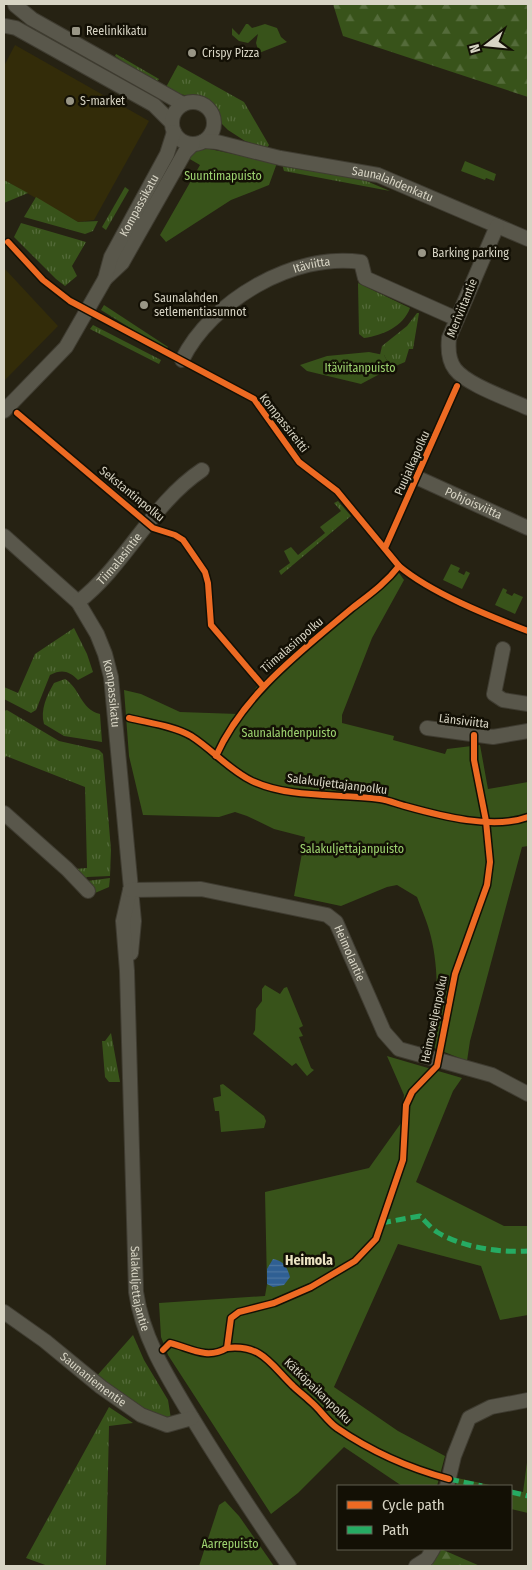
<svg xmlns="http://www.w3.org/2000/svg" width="532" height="1570" font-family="'Fira Sans Condensed',sans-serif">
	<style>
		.built { fill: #332c09 }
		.grass { fill: url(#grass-tufts) }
		.forest { fill: url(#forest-firs) }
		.park { fill: #38531a }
		.water { fill: url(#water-rules) }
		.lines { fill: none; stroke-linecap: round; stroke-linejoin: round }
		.minor-casing { stroke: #3f3c31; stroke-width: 16 }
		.minor { stroke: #59574b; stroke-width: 14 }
		.quiet { stroke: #26ab63; stroke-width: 5; stroke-dasharray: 10 5; stroke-linecap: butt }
		.cycleway-casing { stroke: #131005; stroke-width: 9 }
		.cycleway { stroke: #ed6a23; stroke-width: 6 }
		.poi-dot { fill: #999686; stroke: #131005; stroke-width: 2 }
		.labels { text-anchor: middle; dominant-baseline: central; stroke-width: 5; stroke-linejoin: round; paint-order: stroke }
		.poi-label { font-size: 12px; fill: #d7d4c4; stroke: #131005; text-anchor: start }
		.park-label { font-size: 12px; fill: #9ed470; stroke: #131005 }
		.street-label { font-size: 12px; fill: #d7d4c4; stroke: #131005 }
		.neighbourhood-label { font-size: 14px; font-weight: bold; fill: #ebe3c2; stroke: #131005 }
	</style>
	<defs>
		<pattern id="grass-tufts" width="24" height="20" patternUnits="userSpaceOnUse" patternTransform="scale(1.25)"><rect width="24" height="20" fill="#38531a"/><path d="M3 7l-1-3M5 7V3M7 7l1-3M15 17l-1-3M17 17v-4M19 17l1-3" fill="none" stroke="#546b3a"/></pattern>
		<pattern id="forest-firs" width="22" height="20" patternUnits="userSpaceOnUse" patternTransform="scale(1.25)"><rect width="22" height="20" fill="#38531a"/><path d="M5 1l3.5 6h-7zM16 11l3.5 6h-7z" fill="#546b3a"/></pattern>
		<pattern id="water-rules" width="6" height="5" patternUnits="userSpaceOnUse" patternTransform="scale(1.25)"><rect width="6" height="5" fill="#2f5f93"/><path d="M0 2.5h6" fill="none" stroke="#4c75a0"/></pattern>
	</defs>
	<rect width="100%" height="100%" fill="#262213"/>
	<!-- built -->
	<g class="built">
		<path d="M15,45l134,76 -55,99 -16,2 -74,-42v-114z"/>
		<path d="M4,268l54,58 -54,55z"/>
	</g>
	<!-- grass -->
	<g class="grass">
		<path d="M38,27l114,64 -3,6 -115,-64z"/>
		<path d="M116,54l43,25 -3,5 -41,-28z"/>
		<path d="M178,65l66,37 25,43 -2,3 -22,-7 -17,-11 -6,-6 -10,-20 -6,-5 -27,-5 -14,-5z"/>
		<path d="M282,164l75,13 33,14 -106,-20z"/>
		<path d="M4,180l24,13 -24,10z"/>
		<path d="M125,187l4,3 -23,40 -4,-3z"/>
		<path d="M36,197l42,25 20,-1 -5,10 -8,3 -61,-17z"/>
		<path d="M21,223l65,19 -14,24 5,10 -12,10 -9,-7 -42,-42z"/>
		<path d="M358,283l52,25c-7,19 -27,27 -46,30l-5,-4z"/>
		<path d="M104,305l64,42 -2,3 -65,-40z"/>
		<path d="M417,313h2l-6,36h-4l-4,13 -14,6 -7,-13h-4l2,-9 25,-20z"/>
		<path d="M93,325l68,35 -2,4 -69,-35z"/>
		<path d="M338,501l13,15 -70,59 -2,-4 11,-8 -6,-12 7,-4 7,8 27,-22 -5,-6 21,-16 -7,-8z"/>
		<path d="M74,628l13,26 6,18 -15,8c-9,-9 -16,-11 -28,-5l-14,35 -5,3 -27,-14v-12l14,6 17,-39z"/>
		<path d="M65,679c15,9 15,30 35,35l2,28 -38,-6 -20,-12c-4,-14 3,-29 10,-41z"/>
		<path d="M7,710l52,31 40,9 4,4 8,96 -1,26 -23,1 -2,2 -10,-10 12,-1 -2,-81 -79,-31 -2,4v-49z"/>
		<path d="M110,878l-1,9 -14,6 -8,-12z"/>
		<path d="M111,1033l9,49h-11l-4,-5 -3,-36h3z"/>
		<path d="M133,1335l11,25 24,40 3,19 -12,1 -64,-42z"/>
		<path d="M109,1407l24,16 -24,3 -3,140h-58l-22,-8z"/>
	</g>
	<!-- forest -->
	<g class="forest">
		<path d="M333,4h195v93l-185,-61z"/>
		<path d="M439,1549h2l39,17h-57z"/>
	</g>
	<!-- park -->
	<g class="park">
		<path d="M246,24h2l4,4 13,-4 12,4 4,9 6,5 -28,11 -3,-10 2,-9 -10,9 -9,-2 -7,-6v-7l7,7z"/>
		<path d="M205,148l72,15 -8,22 -38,15 -65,42 -6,-7 40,-70 -12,-7 5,-6z"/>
		<path d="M465,161l31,13 -2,7 -8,-3 -1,2 -24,-9z"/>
		<path d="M369,352l15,3 7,13 -30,16 -54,-13 -7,-6 27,-9z"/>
		<path d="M451,564l9,4 -2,4 6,3 2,-4 4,2 -8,16 -19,-9z"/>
		<path d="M394,566l10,14 -32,58 -30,77v8l52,13 -1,4 52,14 2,-5 33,-4 8,44 40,-7v64l-6,1 -52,194 -3,20 -38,-15c10,-32 10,-76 2,-109 -3,-13 -9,-27 -14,-40l-20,-12 -10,2 -46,19 -47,-10 11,-59 -31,-8 -27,-13 -12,-4 -16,5 -76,-2 -14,-59 -5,-66 17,4 39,18 58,2 20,-29 121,-102z"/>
		<path d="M503,588l4,2 -1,3 6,3 2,-3 9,4 -8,17 -20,-9z"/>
		<path d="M265,985l15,9 4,-6 3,-1 16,39 -4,2 4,8 -4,1 12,31 3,2 -7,6 -11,-13 -4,3 -39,-32 2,-4 1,-21 6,-8v-12z"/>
		<path d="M387,1056l75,22 -9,13 -37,91 88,44h24v89l-28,5 -19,-54 -83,-22 -64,143 64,44 47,25 -8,30h-35l-58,-39 -46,46 -27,21 -103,-159 -7,-18 -2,-34 106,-7 2,-12 -2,-92 104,-24 32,-45 3,-28z"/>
		<path d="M223,1084l41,32 2,5 -2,7 -43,4 -2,-21h-4l-2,-13 8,-2 -1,-11z"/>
		<path d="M528,1455v58l-17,-4v-19l12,2z"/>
		<path d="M457,1478l38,8h-40z"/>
		<path d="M225,1501l14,15 35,50h-75l20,-61z"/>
	</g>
	<!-- water -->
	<path class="water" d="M273,1259c11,2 14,8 17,18l-6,8 -11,2 -6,-3v-15z"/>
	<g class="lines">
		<!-- minor casing -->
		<g class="minor-casing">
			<g id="minor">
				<path d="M15,5l17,14 151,85"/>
				<path d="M6,26l10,2 138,77 17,17"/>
				<circle cx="193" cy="123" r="21"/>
				<path id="s1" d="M204,141l13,1 63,16 98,17 150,64"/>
				<path d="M497,226l-48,112c-1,10 -1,22 6,31 12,16 54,30 73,39"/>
				<path d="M105,279l17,-16 63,-111 8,-8"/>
				<path id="s2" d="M182,360c29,-59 112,-108 179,-98l4,16 92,41"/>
				<path id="s3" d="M4,411l62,-64 39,-68 6,-22 56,-103 7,-22"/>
				<path id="s4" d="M418,478l110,50"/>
				<path id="s5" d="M4,536l74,66 19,32 8,20 6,23 23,244 -3,32"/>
				<path id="s6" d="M78,602c48,-37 73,-98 124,-132"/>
				<path d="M503,649l-9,45 9,6 25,4"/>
				<path d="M427,728l66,9 35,-6"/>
				<path d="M4,813l63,56 21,22"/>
				<path id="s7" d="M130,890l-7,31 4,50 9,321c7,47 31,84 55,124 31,51 64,101 98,150"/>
				<path id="s8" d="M130,890l71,-1 126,26 9,7 48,110 15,17 93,26 36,19"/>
				<path id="s9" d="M4,1312l41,29 56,46 40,28 26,10 25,-7"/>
				<path d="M447,1486l7,-30 15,-38 22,-11 37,-7"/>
				<path d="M416,1566l11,-7 6,-10"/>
			</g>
		</g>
		<!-- minor -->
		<use href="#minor" class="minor"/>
		<!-- quiet -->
		<g class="quiet">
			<path d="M381,1223l39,-7c5,5 11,12 17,16 24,15 63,21 91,19"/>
			<path d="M449,1479l33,7"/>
			<path d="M511,1492l17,4"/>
		</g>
		<!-- cycleway casing -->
		<g class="cycleway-casing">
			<g id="cycleway">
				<path d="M8,242l35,38 27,21 184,98 45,63 38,29 62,75c32,27 90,50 129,65"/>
				<path d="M17,413l136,115 22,7 8,5 9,13 13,19 3,11 3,42 52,61"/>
				<path d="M385,548l72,-162"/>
				<path d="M129,718c20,5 45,8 62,18 22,14 38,34 61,45 39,18 86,12 128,18 8,1 17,5 25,7 36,10 88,24 123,11"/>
				<path d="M216,756c28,-62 84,-104 135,-147 18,-14 34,-25 48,-43"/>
				<path d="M227,1348c35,-4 44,17 66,38 5,5 12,10 17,15 10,8 17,20 27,27 35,24 71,40 112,51"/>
				<path d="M163,1350l7,-7c20,5 37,17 57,5l4,-30 8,-6 35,-9 37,-16 44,-26 21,-22 27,-79 3,-55 6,-13 25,-26 18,-92 32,-89 3,-23 -4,-41 -12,-61v-25"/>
			</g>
		</g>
		<!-- cycleway -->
		<use href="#cycleway" class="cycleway"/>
	</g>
	<!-- markers -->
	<g class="poi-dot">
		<rect x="71" y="26" width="10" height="10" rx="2.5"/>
		<circle cx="192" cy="53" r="5"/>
		<circle cx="70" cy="101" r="5"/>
		<circle cx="422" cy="253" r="5"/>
		<circle cx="144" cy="305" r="5"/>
	</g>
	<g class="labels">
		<!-- poi labels -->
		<g class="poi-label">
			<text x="86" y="31">Reelinkikatu</text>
			<text x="202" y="53">Crispy Pizza</text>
			<text x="80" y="101">S-market</text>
			<text x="432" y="253">Barking parking</text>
			<text x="154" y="298">Saunalahden<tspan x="154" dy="14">setlementiasunnot</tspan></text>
		</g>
		<!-- park labels -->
		<g class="park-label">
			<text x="223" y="176">Suuntimapuisto</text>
			<text x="360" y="368">Itäviitanpuisto</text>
			<text x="289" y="733">Saunalahdenpuisto</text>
			<text x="352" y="849">Salakuljettajanpuisto</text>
			<text x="230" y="1544">Aarrepuisto</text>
		</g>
		<!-- street labels -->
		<g class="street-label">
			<text stroke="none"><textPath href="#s1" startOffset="194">Saunalahdenkatu</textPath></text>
			<text stroke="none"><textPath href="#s3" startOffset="249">Kompassikatu</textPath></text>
			<text stroke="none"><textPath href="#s2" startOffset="166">Itäviitta</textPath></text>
			<text transform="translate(462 308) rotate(-68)">Meriviitantie</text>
			<text transform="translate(284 423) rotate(52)">Kompassireitti</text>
			<text transform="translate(412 463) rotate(-66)">Puujalkapolku</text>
			<text transform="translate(132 494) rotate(39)">Sekstantinpolku</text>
			<text stroke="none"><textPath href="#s4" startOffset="61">Pohjoisviitta</textPath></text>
			<text stroke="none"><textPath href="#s6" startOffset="60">Tiimalasintie</textPath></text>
			<text transform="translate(292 645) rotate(-41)">Tiimalasinpolku</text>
			<text stroke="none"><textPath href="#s5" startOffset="198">Kompassikatu</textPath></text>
			<text transform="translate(464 721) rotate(7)">Länsiviitta</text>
			<text transform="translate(337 784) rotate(7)">Salakuljettajanpolku</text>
			<text stroke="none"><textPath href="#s8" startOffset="245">Heimolantie</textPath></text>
			<text transform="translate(434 1019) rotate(-78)">Heimoveljenpolku</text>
			<text stroke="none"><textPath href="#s7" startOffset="400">Salakuljettajantie</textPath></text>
			<text stroke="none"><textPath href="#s9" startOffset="112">Saunaniementie</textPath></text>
			<text transform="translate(318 1391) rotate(44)">Kätköpaikanpolku</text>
		</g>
		<!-- neighbourhood labels -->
		<g class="neighbourhood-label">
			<text x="309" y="1260">Heimola</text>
		</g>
	</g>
	<!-- border -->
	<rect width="532" height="1570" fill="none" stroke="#d7d4c4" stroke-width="10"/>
	<!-- legend -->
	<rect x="337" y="1485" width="175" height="65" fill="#131005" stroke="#615e51"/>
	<rect x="347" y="1501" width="25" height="8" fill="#ed6a23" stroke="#615e51"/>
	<text x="382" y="1510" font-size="15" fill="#d7d4c4">Cycle path</text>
	<rect x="347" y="1526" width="25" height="8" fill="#26ab63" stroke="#615e51"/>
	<text x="382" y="1535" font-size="15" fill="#d7d4c4">Path</text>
	<!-- north arrow -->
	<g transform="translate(487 45) rotate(254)" stroke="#131005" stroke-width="4" paint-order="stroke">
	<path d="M0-4L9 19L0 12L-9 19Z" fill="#d7d4c4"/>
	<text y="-8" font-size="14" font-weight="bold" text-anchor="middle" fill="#d7d4c4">N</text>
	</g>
</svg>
